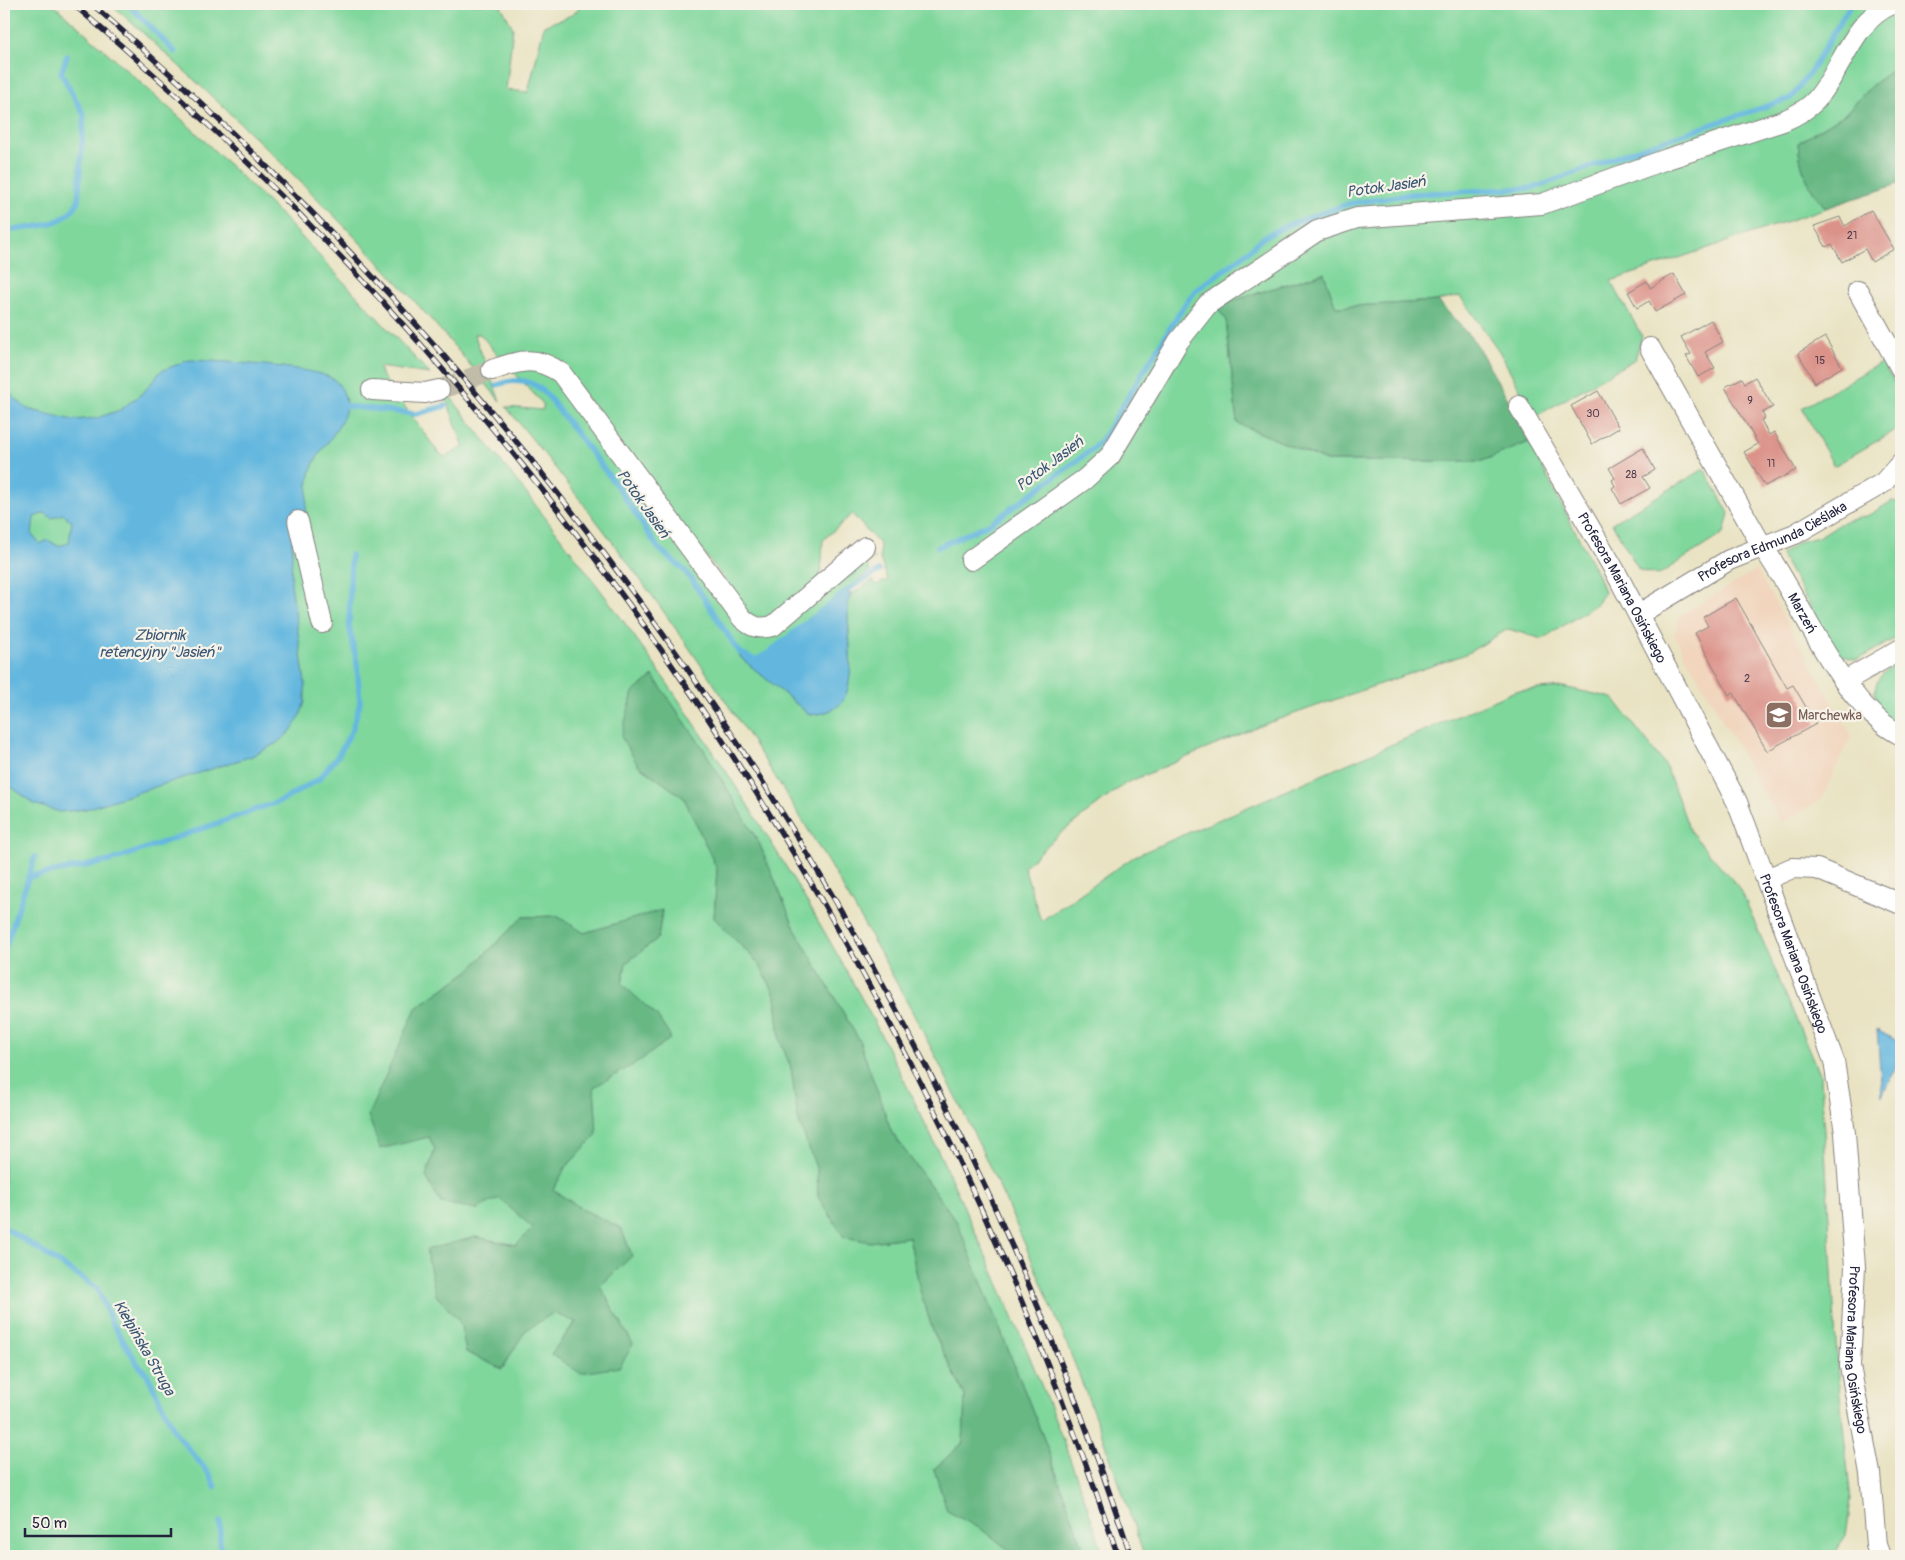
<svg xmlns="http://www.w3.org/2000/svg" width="1905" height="1560" font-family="Pangolin,sans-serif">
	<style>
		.built { fill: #f1d5bd }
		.green { fill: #7fd79c; stroke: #507c6c; fill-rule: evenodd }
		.forest { fill: #67b884; stroke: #446d60 }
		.water { fill: #63b7df; stroke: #426c8d; fill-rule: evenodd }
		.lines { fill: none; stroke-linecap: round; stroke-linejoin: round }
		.stream { stroke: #63b7df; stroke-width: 5.5 }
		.building { fill: #db9289 }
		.minor-tunnel { stroke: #c1bca8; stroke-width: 20; stroke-dasharray: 20 10; stroke-linecap: butt }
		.minor-casing { stroke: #86827f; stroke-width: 22 }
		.minor { stroke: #fff; stroke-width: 20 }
		.rail-casing { stroke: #22223b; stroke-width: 5.5 }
		.rail { stroke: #f7f3e8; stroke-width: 4; stroke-dasharray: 11; stroke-linecap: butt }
		.labels { text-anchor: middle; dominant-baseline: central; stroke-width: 4.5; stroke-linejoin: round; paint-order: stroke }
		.number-label { font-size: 11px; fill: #503e4e }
		.street-label { font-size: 14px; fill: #22223b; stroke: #f7f3e8 }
		.education-label { font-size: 14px; fill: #785e54; stroke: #f7f3e8; text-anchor: start }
		.water-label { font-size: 15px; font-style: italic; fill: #395674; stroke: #f7f3e8 }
	</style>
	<rect width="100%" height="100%" fill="#f7f3e8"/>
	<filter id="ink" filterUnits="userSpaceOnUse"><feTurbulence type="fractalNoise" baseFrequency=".02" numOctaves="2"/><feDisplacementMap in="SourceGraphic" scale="10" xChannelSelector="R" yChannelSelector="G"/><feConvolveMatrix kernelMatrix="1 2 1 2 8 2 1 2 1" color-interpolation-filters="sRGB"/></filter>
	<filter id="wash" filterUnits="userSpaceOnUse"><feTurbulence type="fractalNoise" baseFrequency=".0096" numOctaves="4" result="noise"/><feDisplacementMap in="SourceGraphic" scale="20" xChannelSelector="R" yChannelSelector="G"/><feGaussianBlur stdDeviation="1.12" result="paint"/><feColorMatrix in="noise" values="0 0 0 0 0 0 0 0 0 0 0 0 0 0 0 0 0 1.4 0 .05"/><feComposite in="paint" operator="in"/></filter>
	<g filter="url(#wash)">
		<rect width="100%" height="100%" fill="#e9e3c3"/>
		<!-- built -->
		<path class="built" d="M1757,570l94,165 -29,64 -41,24 -107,-188 7,-20z"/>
		<!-- green -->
		<g class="green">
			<path d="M4,4h49l135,121 92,89 150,160 -51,-7 2,7 57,78 7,5 19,-10 -23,-62c64,82 130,163 191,248 84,118 162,241 231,368 41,76 78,154 113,233 48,105 92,212 128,322h-18l-39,-109 -90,-225 -65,-89 -33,-93 -63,-109 -37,-88 -56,-95 -50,-71 -15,88 46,33 33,71 -3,49 45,46 17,32 4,44 11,28 7,51 19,51 1,27 52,45 39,-5 11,53 13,41 32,65 -2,47 -29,26 13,41 34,19 31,23 1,4h-1009zM662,911l-4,27 -32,25 -4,21 34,32 14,22 -32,24 -44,25 3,47 -31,33 -13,23 29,19 39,19 11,27 -32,31 33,58 -82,10 25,-33 -23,-8 -28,17 -23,39 -36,-17 -6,-30 -24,-27 39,-58 41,8 18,-17 -35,-30 -22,11 -51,-32 9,-28 -6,-12 -13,-129 51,-36 56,-55 34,-1 27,17z"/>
			<path d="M111,4h389l13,24 -7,62 22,2 16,-66c16,-8 26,-6 39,-22h1318v60l-29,21 -27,29 -47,29c2,26 11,46 28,65l-215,73 31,55 -7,23 -97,56 -10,-11 -29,-53 -39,-55 -22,5 -102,6 -13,-34 -108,33 11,13 11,104 89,38h156l47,-19 68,131 7,19 -6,11 -55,36 -35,-10 -42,25 -201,70 -139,59 -69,53 -33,31 17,54 94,-65 380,-165 48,-4 50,11 53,68 24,65 51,59 80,188 17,300 13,123 -5,34 -13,21h-689c-139,-424 -354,-805 -638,-1149l37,3v-6l-32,-35c17,-5 32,-1 47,7l184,249c14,9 23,10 38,2l63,-56 21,-14 12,1 -10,5 4,8 -103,83 -12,6 -16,-7 2,5 69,57c11,-1 25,-4 32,-14 14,-22 6,-76 5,-101l1,-3 25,-17 3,5 12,-5 -8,-21v-14l-28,-31 -29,26c-1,11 0,29 -5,38 -8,15 -50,54 -67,43 -10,-6 -17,-21 -24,-30l5,-2 -67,-85 -96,-130c-20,-18 -41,-23 -67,-14l-22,-26h-6l26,67c-117,-145 -251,-273 -389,-397z"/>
			<path d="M1882,362l19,32v33l-67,39 -32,-58z"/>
			<path d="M1704,469l25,44 -5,20 -66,42 -19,-5 -27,-47z"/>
			<path d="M1892,501l9,2v132l-44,25 -20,-6 -56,-99 17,-13 20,-5 25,-15 26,-7z"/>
			<path d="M1901,661v64l-22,-13c-9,-28 -2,-37 22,-51z"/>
		</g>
		<!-- forest -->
		<g class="forest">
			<path d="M1901,64v119l-75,25c-17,-19 -26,-39 -28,-65l47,-29 27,-29z"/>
			<path d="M1324,273l12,34 102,-6 37,41 34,59 20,41 -47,19h-156l-89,-38 -11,-104 -11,-13z"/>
			<path d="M653,676l50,72 56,95 37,88 63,109 33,93 65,89 90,225 39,109h-73l-1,-4 -31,-23 -34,-18 -13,-42 29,-26 2,-47 -32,-65 -13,-41 -11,-53 -39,5 -26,-5 -26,-40 -1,-27 -19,-51 -7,-51 -11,-28 -4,-44 -17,-32 -45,-46 3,-49 -33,-71 -46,-33 -17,-28 12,-45z"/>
			<path d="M662,910l-4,28 -32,25 -4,21 35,32 14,22 -33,24 -44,25 3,47 -31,33 -13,23 29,19 39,19 11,28 -32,30 33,58 -13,23 -40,6 -29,-19 25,-32 -23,-9 -28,18 -23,38 -36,-17 -6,-30 -24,-27 -10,-45 49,-13 41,8 17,-17 -34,-30 -22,11 -36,-6 -15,-26 9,-28 -6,-12 -49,12 -12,-34 48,-107 51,-36 56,-55 34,-1 27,17z"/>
		</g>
		<!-- water -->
		<g class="water">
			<path d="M189,360c28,1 124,6 144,19 8,6 13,16 13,26 0,20 -25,42 -33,60 -7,17 -5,35 -8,52l-12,6 -2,60 14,100v19l-5,14 -9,15 -14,12 -25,13 -166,53 -26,3 -26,-8 -24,-18 -6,-16v-382l23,21 46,11 24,-2 23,-8 24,-18 17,-21zM45,513l7,5 11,-4 5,3 -1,2 5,1 -3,23 -11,3 -10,-6 -8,4 -8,-9 2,-18z"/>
			<path d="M852,587c-12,32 9,87 -10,115 -7,9 -21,12 -32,13l-69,-57 -2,-6 16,8 12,-6z"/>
			<path d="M1877,1030l24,13v12l-19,41z"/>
		</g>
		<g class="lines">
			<!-- stream -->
			<g class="stream">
				<path d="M128,4l47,48"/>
				<path d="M13,230c25,-4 52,-4 65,-28l6,-87 -23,-42 6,-17"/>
				<path d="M497,385c21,-7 34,-7 50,10l73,95 38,58 26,22 10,13 45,69 16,8 12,-6 85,-67 27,-16"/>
				<path d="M346,406l70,8 29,-8"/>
				<path d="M938,547l53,-24 102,-74 10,-11 82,-134 11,-14 43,-31 25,-22 24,-12 60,-21 64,-10 119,-6 11,-3 93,-35 156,-52 21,-29 39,-65"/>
				<path d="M28,877l82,-16 173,-61 36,-21 19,-23 14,-26 8,-27 -3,-40 -8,-38 2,-70"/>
				<path d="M4,952l31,-95"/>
				<path d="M4,1227l93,61 15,35 27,43 8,8 28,58 35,43 5,12"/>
				<path d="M220,1522v34"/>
			</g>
		</g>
		<g id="blocks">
			<!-- building -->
			<g class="building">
				<path d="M1871,210l23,39 -22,13 -7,-13 -23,13 -10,-18 -6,3 -12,-21 26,-9 5,9z"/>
				<path d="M1674,274l12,21 -31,17 -6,-11 -12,7 -9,-16 19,-11 3,7z"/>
				<path d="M1711,320l12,22 -18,10 10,16 -17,9 -12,-21 5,-2 -10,-17z"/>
				<path d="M1825,337l17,30 -27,16 -17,-30z"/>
				<path d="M1755,377l18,30 -11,6 3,5 -4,2 8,15 5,-3 22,38 -31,16 -21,-34 14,-8 -33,-57 17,-9 3,5z"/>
				<path d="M1598,391l21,37 -27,16 -21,-38z"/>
				<path d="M1643,448l12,22 -12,7 7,11 -29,16 -9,-16 3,-2 -3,-6 3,-2 -6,-10z"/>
				<path d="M1736,598l51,90 6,-3 23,39 -49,27 -34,-59 -4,3 -34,-62 13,-7 -5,-9z"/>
			</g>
		</g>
	</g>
	<g filter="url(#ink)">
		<use href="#blocks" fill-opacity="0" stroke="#86827f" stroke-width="1"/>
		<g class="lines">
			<!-- minor-tunnel -->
			<path class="minor-tunnel" d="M439,390l53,-20"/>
			<!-- minor casing -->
			<g class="minor-casing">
				<g id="minor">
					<path d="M1858,291l43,78"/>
					<path id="s1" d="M1650,348l112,198c41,56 77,158 139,189"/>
					<path d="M492,370c28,-9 42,-15 69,3l181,245c11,10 17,11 31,8l92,-79"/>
					<path d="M372,390l53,3 14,-3"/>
					<path id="s2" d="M1519,406l95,163 123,233 97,259 11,72 10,134 -5,99 20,107 6,72 4,11"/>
					<path d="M298,521l24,102"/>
					<path d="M971,560l114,-81 25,-23 68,-114 30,-38 109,-73 40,-13 185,-14 125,-45 116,-38c12,-5 24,-11 33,-21 27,-31 35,-78 76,-96"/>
					<path id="s3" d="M1639,614l90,-54 66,-26 88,-51 18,-20"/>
					<path d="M1845,681l56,-32"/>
					<path d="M1767,879l25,-11 25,1 84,35"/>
				</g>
			</g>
			<!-- minor -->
			<use href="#minor" class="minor"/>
			<!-- rail casing -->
			<g class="rail-casing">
				<g id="rail">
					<path d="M73,4c483,408 845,954 1045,1552"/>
					<path d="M92,4c475,414 842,952 1039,1552"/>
				</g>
			</g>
			<!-- rail -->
			<use href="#rail" class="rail"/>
		</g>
	</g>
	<!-- icons -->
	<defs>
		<g id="school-square" transform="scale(1.4375)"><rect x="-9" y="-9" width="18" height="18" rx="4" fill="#8d6e63" stroke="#f7f3e8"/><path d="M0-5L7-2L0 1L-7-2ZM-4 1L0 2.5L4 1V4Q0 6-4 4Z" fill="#fff"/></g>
	</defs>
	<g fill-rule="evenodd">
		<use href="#school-square" x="1779" y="715"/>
	</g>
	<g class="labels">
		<!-- number labels -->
		<g class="number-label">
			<text x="1852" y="235">21</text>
			<text x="1820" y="360">15</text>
			<text x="1750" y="400">9</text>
			<text x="1593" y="413">30</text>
			<text x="1771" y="463">11</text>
			<text x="1631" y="474">28</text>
			<text x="1747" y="678">2</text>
		</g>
		<!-- street labels -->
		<g class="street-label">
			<text stroke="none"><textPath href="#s3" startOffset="152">Profesora Edmunda Cieślaka</textPath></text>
			<text stroke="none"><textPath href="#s2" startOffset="209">Profesora Mariana Osińskiego</textPath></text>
			<text stroke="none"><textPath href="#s1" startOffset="306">Marzeń</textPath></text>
			<text stroke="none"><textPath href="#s2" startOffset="614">Profesora Mariana Osińskiego</textPath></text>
			<text stroke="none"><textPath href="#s2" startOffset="1019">Profesora Mariana Osińskiego</textPath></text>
		</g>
		<!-- education labels -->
		<g class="education-label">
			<text x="1798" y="715">Marchewka</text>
		</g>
		<!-- water labels -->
		<g class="water-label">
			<text transform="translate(1386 187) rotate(-8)">Potok Jasień</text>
			<text transform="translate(1050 464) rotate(-37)">Potok Jasień</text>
			<text transform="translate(643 504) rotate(55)">Potok Jasień</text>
			<text x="160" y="635">Zbiornik<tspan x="160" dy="17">retencyjny "Jasień"</tspan></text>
			<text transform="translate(144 1348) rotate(60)">Kiełpińska Struga</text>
		</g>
	</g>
	<!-- margin -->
	<rect width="1905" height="1560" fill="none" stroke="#f7f3e8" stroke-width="20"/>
	<!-- scale -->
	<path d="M25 1528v8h146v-8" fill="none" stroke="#22223b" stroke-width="2.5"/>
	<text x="32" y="1528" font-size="15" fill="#22223b" stroke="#f7f3e8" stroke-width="4" paint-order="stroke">50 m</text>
</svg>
